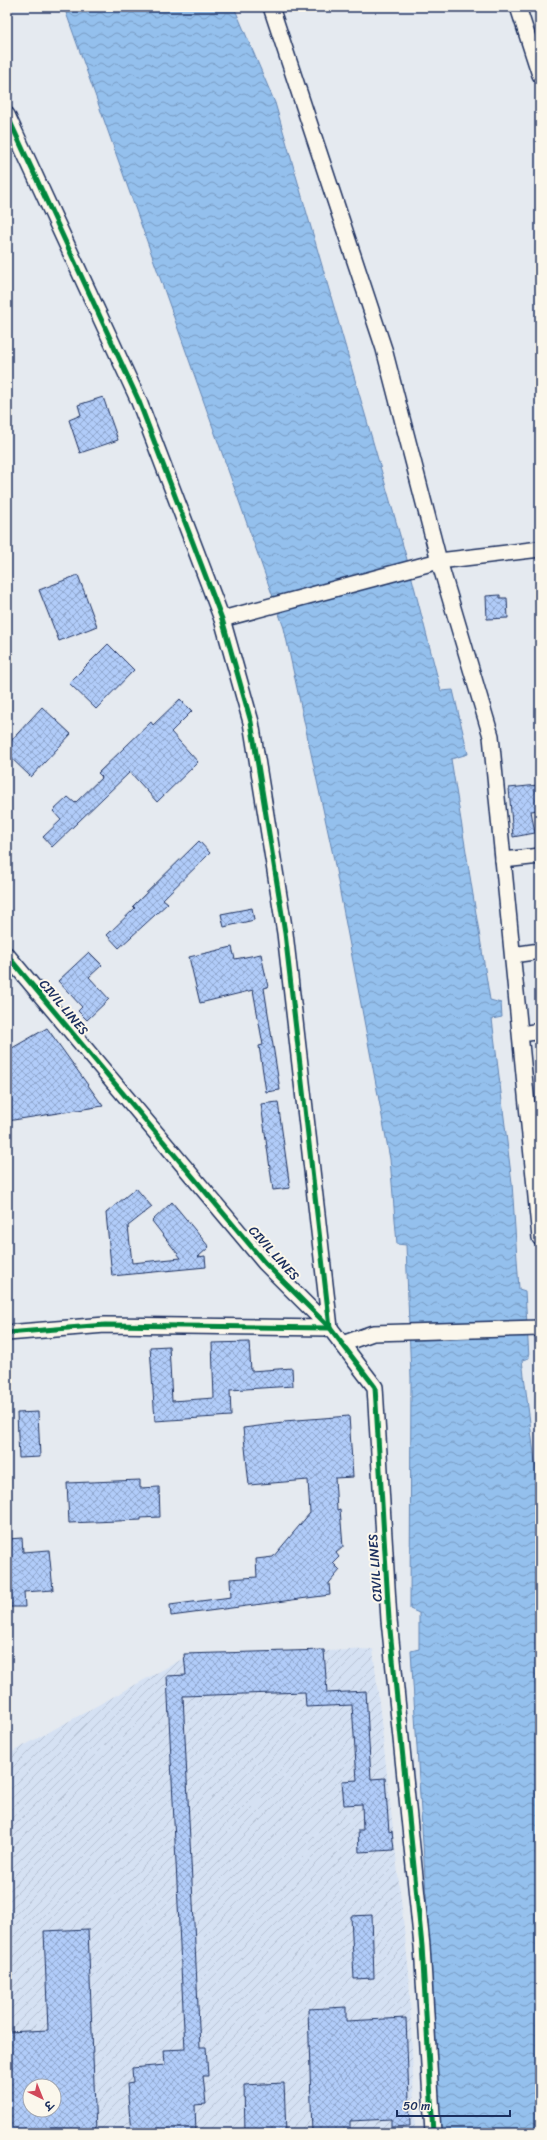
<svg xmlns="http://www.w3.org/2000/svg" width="547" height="2140" font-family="Sriracha,'Playpen Sans Deva',sans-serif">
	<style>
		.industrial { fill: url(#industrial-furrows); fill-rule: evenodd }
		.water { fill: url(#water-waves); stroke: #6486b4 }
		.building { fill: url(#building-cross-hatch); stroke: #1b2f5e; fill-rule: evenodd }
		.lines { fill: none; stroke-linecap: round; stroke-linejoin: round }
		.minor-casing { stroke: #1b2f5e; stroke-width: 18 }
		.minor { stroke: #fbf7ec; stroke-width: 15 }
		.cycleway-casing { stroke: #fbf7ec; stroke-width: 8 }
		.cycleway { stroke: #00873e; stroke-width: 5 }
		.labels { text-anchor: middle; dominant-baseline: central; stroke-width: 4; stroke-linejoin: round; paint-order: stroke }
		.street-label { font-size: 13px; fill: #1b2f5e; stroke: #fbf7ec }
	</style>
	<defs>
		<pattern id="industrial-furrows" width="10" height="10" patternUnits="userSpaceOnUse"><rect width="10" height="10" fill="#d5e1f3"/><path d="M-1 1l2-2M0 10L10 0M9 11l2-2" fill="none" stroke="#b6c1d3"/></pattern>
		<pattern id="water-waves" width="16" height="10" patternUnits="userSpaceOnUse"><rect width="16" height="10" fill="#94c0ed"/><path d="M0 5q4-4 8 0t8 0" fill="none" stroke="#789cc3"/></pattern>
		<pattern id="building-cross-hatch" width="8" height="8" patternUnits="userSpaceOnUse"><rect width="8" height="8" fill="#b1ccf9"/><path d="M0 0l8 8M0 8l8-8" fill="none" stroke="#8fa6cd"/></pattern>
	</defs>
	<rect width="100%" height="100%" fill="#e5eaf0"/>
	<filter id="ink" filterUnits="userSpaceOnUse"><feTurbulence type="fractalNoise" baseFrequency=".025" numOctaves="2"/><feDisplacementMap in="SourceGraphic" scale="8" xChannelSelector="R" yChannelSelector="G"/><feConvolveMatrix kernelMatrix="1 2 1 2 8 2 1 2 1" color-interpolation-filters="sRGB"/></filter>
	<g filter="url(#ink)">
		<!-- industrial -->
		<path class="industrial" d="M373,1649l36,324 6,160h-408v-378l179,-98zM30,2086h24v24h-24z"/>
		<!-- water -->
		<path class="water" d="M64,7h170l41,96 133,460 33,128 12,-1 15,64 -17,5 39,241 11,3 1,14 -10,2 20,164 7,106 6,2 4,67 -7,2 18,141v632h-99l-30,-482 8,-2v-36l-9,-4 1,-231 -5,-133 -9,-1 -7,-85 -57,-304 -49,-227z"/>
		<!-- building -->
		<g class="building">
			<path d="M103,397l15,43 -38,13 -11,-33 12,-5 -3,-10z"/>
			<path d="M78,575l19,51 -38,15 -20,-51z"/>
			<path d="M500,595v3h7l1,20 -21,1 -1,-23z"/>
			<path d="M108,644l26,26 -38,39 -27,-26z"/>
			<path d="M180,699l12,12 -21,21 27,30 -41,40 -27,-30 -78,75 -9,-10 18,-17 -8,-9 15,-14 7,6 27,-26 -4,-4 53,-51 2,3z"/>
			<path d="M42,707l29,27 -40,43 -24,-23v-9z"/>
			<path d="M538,785l2,25 -9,1 4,22 -22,4 -4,-49z"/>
			<path d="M199,841l11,12 -47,46 5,4 -49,45 -12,-13 28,-27 -2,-2z"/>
			<path d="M252,908l2,12 -30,7 -3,-13z"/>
			<path d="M232,947l3,12 26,-5 7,33 -4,1 16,102 -14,2 -7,-46 4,-1 -10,-55 -53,13 -11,-46z"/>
			<path d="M89,952l13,13 -13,12 20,22 -22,21 -9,-9 4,-4 -24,-26z"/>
			<path d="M47,1028l56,78 -96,15v-70z"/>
			<path d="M278,1102l12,86 -17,2 -12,-86z"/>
			<path d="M136,1188l16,19 -24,19 4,37 49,-5 -29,-37 20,-19 37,45 -11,10 7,-1 1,11 -94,9 -6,-63z"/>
			<path d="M249,1342l2,29 41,-3 1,18 -63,4 1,26 -76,5 -5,-74 19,-1 3,55 42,-3 -2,-55z"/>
			<path d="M38,1412l2,45 -21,1 -2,-45z"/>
			<path d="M349,1416l4,61 -18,1 2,32 3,-1 3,38 -7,6 3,4 -6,6 7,7 -11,13 1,12 -159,21 -1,-11 61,-8 -1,-18 27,-2 -1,-18 17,-2 37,-44 -2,-33 -59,5 -6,-57 40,-5 1,-2z"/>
			<path d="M140,1480v8l19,-1 1,30 -19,1v2l-72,3 -2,-40z"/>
			<path d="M22,1538l1,14 26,-2 4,40 -29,2 1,15h-15l-2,-68z"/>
			<path d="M324,1650l3,43 39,-2 5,88 14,-1 4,54 3,-1 2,19 -35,2 -1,-22h5l-1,-26 -18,1 -2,-24 15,-1 -5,-75 -46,2 -1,-15 -122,4 17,351h6l2,29h-5l3,28 -11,1 1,28h-65l-4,-49 6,-1 -1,-15 33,-3 -1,-15 21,-1 -18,-373 19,-1 -2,-21z"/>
			<path d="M372,1915l2,63 -20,1 -3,-63z"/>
			<path d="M88,1929l8,204h-89v-101l41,-2 -4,-99zM30,2086h24v24h-24z"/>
			<path d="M346,2007v14l60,-3 4,108 -19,1v-8l-41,2v12h-38l-4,-124z"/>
			<path d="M284,2083l2,50h-41l-1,-48z"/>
		</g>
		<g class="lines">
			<!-- minor casing -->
			<g class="minor-casing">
				<g id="minor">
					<path d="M271,7l113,342 55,212 52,175 49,502"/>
					<path d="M518,7l22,68"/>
					<path d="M7,115l131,284 84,220 29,103 34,211 45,395 -225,-3 -98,8"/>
					<path d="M222,619l217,-58 101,-12"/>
					<path d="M503,860l37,-4"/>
					<path d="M7,955l258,308 65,65 45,59 14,233 33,326 11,187"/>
					<path d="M513,955l27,-4"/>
					<path d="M528,1033l12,-2"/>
					<path d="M342,1344l31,-11 167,-5"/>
				</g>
			</g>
			<!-- minor -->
			<use href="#minor" class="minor"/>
			<!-- cycleway casing -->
			<g class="cycleway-casing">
				<g id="cycleway">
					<path d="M7,115l131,284 84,220 29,103 34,211 45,395 -225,-3 -98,8"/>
					<path d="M7,955l258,308 65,65 45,59 14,233 33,326 11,187"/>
				</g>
			</g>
			<!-- cycleway -->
			<use href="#cycleway" class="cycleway"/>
		</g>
	</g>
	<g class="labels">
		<!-- street labels -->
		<g class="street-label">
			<text transform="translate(64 1007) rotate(50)">CIVIL LINES</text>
			<text transform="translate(274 1253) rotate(48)">CIVIL LINES</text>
			<text transform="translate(375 1568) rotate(-94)">CIVIL LINES</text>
		</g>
	</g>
	<!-- margin -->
	<rect width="547" height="2140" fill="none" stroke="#fbf7ec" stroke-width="24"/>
	<rect x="12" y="12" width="523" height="2116" fill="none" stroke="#1b2f5e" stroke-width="1.5" filter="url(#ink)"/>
	<!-- north arrow -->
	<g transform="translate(42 2098) rotate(137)"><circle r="19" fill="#fbf7ec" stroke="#a1a7b3"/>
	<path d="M0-3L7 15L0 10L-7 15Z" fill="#d1495b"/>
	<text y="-6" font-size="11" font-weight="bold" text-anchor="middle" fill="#1b2f5e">उ</text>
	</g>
	<!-- scale -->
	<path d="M397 2110v6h113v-6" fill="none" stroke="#1b2f5e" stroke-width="2"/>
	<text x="403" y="2110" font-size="12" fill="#1b2f5e" stroke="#fbf7ec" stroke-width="3" paint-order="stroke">50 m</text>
</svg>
